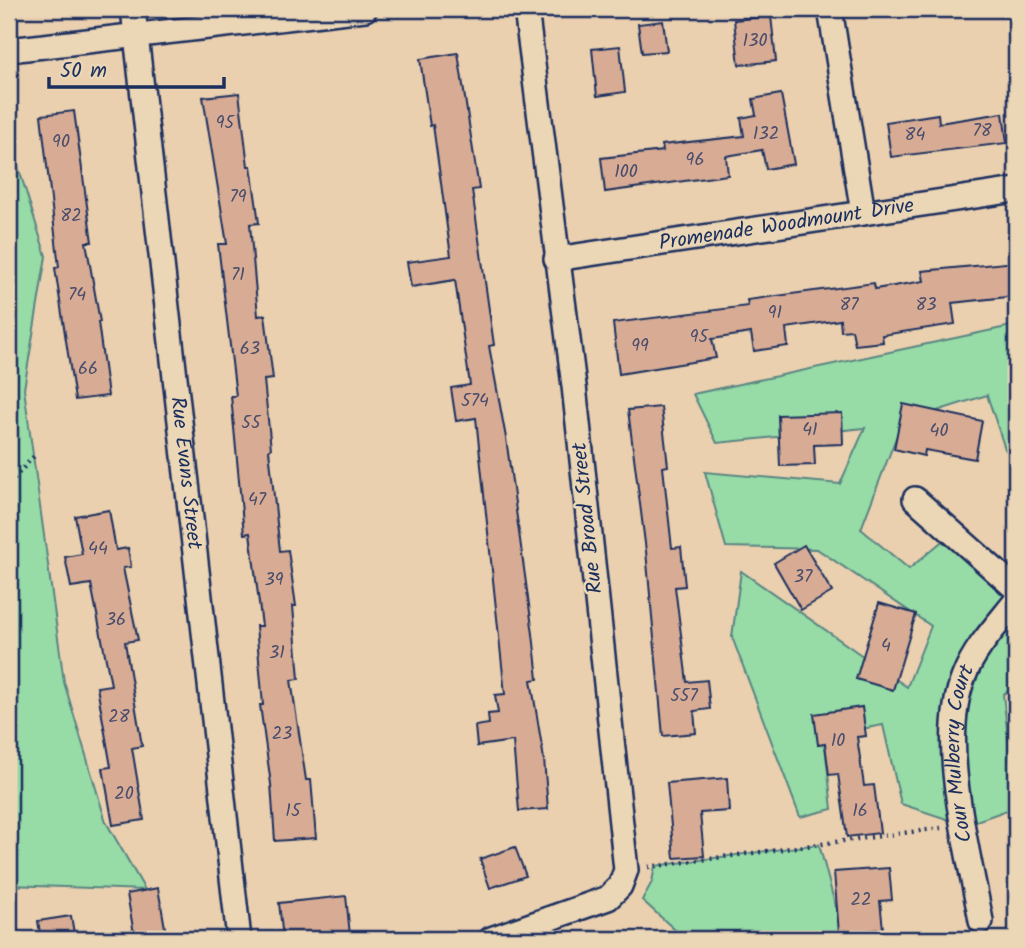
<svg xmlns="http://www.w3.org/2000/svg" width="1025" height="948" font-family="Kalam,sans-serif">
	<style>
		.green { fill: #97dba7; stroke: #598582; stroke-width: 2 }
		.building { fill: #d8ac94; stroke: #1b2f5e; stroke-width: 2 }
		.lines { fill: none; stroke-linecap: round; stroke-linejoin: round }
		.minor-casing { stroke: #1b2f5e; stroke-width: 28 }
		.path { stroke: #1b2f5e; stroke-width: 4.5; stroke-dasharray: 2 5; stroke-linecap: butt }
		.minor { stroke: #ebd6b5; stroke-width: 23 }
		.labels { text-anchor: middle; dominant-baseline: central; stroke-width: 5; stroke-linejoin: round; paint-order: stroke }
		.number-label { font-size: 18px; fill: #4a4e6c }
		.street-label { font-size: 21px; fill: #1b2f5e; stroke: #ebd6b5 }
	</style>
	<rect width="100%" height="100%" fill="#ead0af"/>
	<filter id="ink" filterUnits="userSpaceOnUse"><feTurbulence type="fractalNoise" baseFrequency=".0143" numOctaves="2"/><feDisplacementMap in="SourceGraphic" scale="14" xChannelSelector="R" yChannelSelector="G"/><feConvolveMatrix kernelMatrix="1 2 1 2 8 2 1 2 1" color-interpolation-filters="sRGB"/></filter>
	<g filter="url(#ink)">
		<!-- green -->
		<g class="green">
			<path d="M13,150l33,106 -22,133 40,293 42,140 39,68 -136,-5v-726z"/>
			<path d="M1016,325v136l-11,-12 -18,-54 -85,27 -41,107 48,40 44,-37 63,57v98l-13,7 13,113 -51,18 -64,-21 -18,-79 -59,11 8,73 -32,8 -68,-180 9,-66 166,116 24,-61 -114,-77 -91,-2 -21,-75 135,12 25,-56 -148,15 -24,-49z"/>
			<path d="M819,844l25,95h-159l-43,-39 10,-18 3,-16z"/>
		</g>
		<!-- building -->
		<g class="building">
			<path d="M771,16l5,45 -37,4 -5,-45z"/>
			<path d="M663,21l4,30 -25,2 -4,-29z"/>
			<path d="M620,46l5,46 -28,4 -5,-47z"/>
			<path d="M458,53l21,136 -7,1 22,155 -5,1 17,92 27,196 5,45 -7,1 13,79 4,50 -29,2 -6,-70 -36,5 -2,-20 14,-2 -1,-10 10,-1 -3,-18 10,-1 -29,-276 -20,3 -5,-33 19,-3 -15,-105 -44,7 -4,-25 44,-6 -18,-131 -3,1 -10,-67z"/>
			<path d="M239,93l9,73h3l8,57 -9,1 8,92 7,-1 8,64 -9,1 7,69 -2,1 11,101 8,-1 8,56h-3l6,73 -8,1 15,100h5l5,58 -41,3 -4,-57 -11,-79h3l-7,-79h6l-12,-93 -6,1 -13,-138h5l-18,-152h9l-24,-147z"/>
			<path d="M781,94l13,70 -28,5 -4,-19 -36,6 2,19 -123,17 -4,-34 62,-7 -1,-6 82,-9 -3,-18 15,-3 -3,-16z"/>
			<path d="M74,111l18,131h-6l14,80h-2l10,74 -33,4 -20,-132 4,-1 -18,-152z"/>
			<path d="M1003,113l4,30 -116,14 -5,-35 52,-8 1,9z"/>
			<path d="M1016,262v34l-64,7 3,21 -73,11 1,7 -28,3 -3,-15 -11,1 -1,-11 -54,8 2,18 -34,5 -3,-18 -39,6 4,19 -97,16 -6,-51 135,-17 -1,-6 127,-17 1,6 49,-8 -2,-10z"/>
			<path d="M903,404l79,17 -7,38 -50,-9 -1,6 -30,-7z"/>
			<path d="M661,407l7,59 -5,1 9,81 9,-1 4,39 -10,1 12,95 20,-2 3,29 -16,2 2,22 -33,3 -17,-185 -18,-141z"/>
			<path d="M842,413l1,31 -29,1 1,20 -35,1 -2,-51z"/>
			<path d="M109,510l7,40 12,-2 3,19 -8,1 15,72 -13,2 17,104 -10,2 12,72 -31,5 -10,-57 8,-1 -14,-80 14,-2 -20,-101 -20,3 -6,-30 17,-3 -7,-38z"/>
			<path d="M804,545l28,47 -31,18 -27,-47z"/>
			<path d="M879,603l37,11 -23,76 -37,-11z"/>
			<path d="M862,707l4,29 -9,1 7,49 10,-1 6,48 -33,4 -9,-63 -9,1 -4,-31 -7,1 -4,-31z"/>
			<path d="M727,778l2,33 -29,2 4,43 -30,2 -7,-75z"/>
			<path d="M515,847l11,29 -36,12 -10,-29z"/>
			<path d="M889,868l3,32 -12,1 3,28 -44,4 -5,-61z"/>
			<path d="M158,888l9,51h-32l-8,-45z"/>
			<path d="M346,896l4,39 -67,4 -4,-36z"/>
			<path d="M71,916l4,23h-34l-3,-18z"/>
		</g>
		<g class="lines">
			<!-- minor casing -->
			<g class="minor-casing">
				<g id="minor">
					<path id="s1" d="M133,9l106,930"/>
					<path d="M830,9l33,204"/>
					<path d="M9,50l356,-41"/>
					<path id="s2" d="M556,259l460,-69"/>
					<path d="M915,499l101,90"/>
					<path id="s3" d="M981,921c-12,-69 -44,-179 -17,-245 11,-28 33,-51 52,-75"/>
					<path d="M491,939l117,-41 12,-12 6,-16 -52,-484 -48,-377"/>
				</g>
			</g>
			<!-- path -->
			<g class="path">
				<path d="M9,484l25,-28"/>
				<path d="M648,867l293,-39"/>
			</g>
			<!-- minor -->
			<use href="#minor" class="minor"/>
		</g>
	</g>
	<g class="labels">
		<!-- number labels -->
		<g class="number-label">
			<text x="755" y="41">130</text>
			<text x="225" y="123">95</text>
			<text x="982" y="131">78</text>
			<text x="766" y="134">132</text>
			<text x="915" y="135">84</text>
			<text x="61" y="142">90</text>
			<text x="695" y="160">96</text>
			<text x="626" y="172">100</text>
			<text x="238" y="197">79</text>
			<text x="71" y="216">82</text>
			<text x="238" y="275">71</text>
			<text x="77" y="295">74</text>
			<text x="849" y="305">87</text>
			<text x="926" y="305">83</text>
			<text x="775" y="313">91</text>
			<text x="699" y="337">95</text>
			<text x="640" y="346">99</text>
			<text x="250" y="349">63</text>
			<text x="88" y="369">66</text>
			<text x="475" y="401">574</text>
			<text x="251" y="423">55</text>
			<text x="810" y="430">41</text>
			<text x="939" y="431">40</text>
			<text x="257" y="500">47</text>
			<text x="98" y="549">44</text>
			<text x="803" y="577">37</text>
			<text x="274" y="580">39</text>
			<text x="116" y="620">36</text>
			<text x="886" y="646">4</text>
			<text x="277" y="653">31</text>
			<text x="684" y="696">557</text>
			<text x="119" y="717">28</text>
			<text x="282" y="734">23</text>
			<text x="838" y="741">10</text>
			<text x="124" y="794">20</text>
			<text x="293" y="811">15</text>
			<text x="860" y="811">16</text>
			<text x="861" y="900">22</text>
		</g>
		<!-- street labels -->
		<g class="street-label">
			<text stroke="none"><textPath href="#s2" startOffset="233">Promenade Woodmount Drive</textPath></text>
			<text stroke="none"><textPath href="#s1" startOffset="467">Rue Evans Street</textPath></text>
			<text transform="translate(588 518) rotate(-96)">Rue Broad Street</text>
			<text stroke="none"><textPath href="#s3" startOffset="170">Cour Mulberry Court</textPath></text>
		</g>
	</g>
	<!-- margin -->
	<rect width="1025" height="948" fill="none" stroke="#ebd6b5" stroke-width="35"/>
	<rect x="18" y="18" width="990" height="913" fill="none" stroke="#1b2f5e" stroke-width="2.5" filter="url(#ink)"/>
	<!-- scale -->
	<path d="M49 77v10h175v-10" fill="none" stroke="#1b2f5e" stroke-width="3.5"/>
	<text x="60" y="77" font-size="21" fill="#1b2f5e" stroke="#ebd6b5" stroke-width="5" paint-order="stroke">50 m</text>
</svg>
